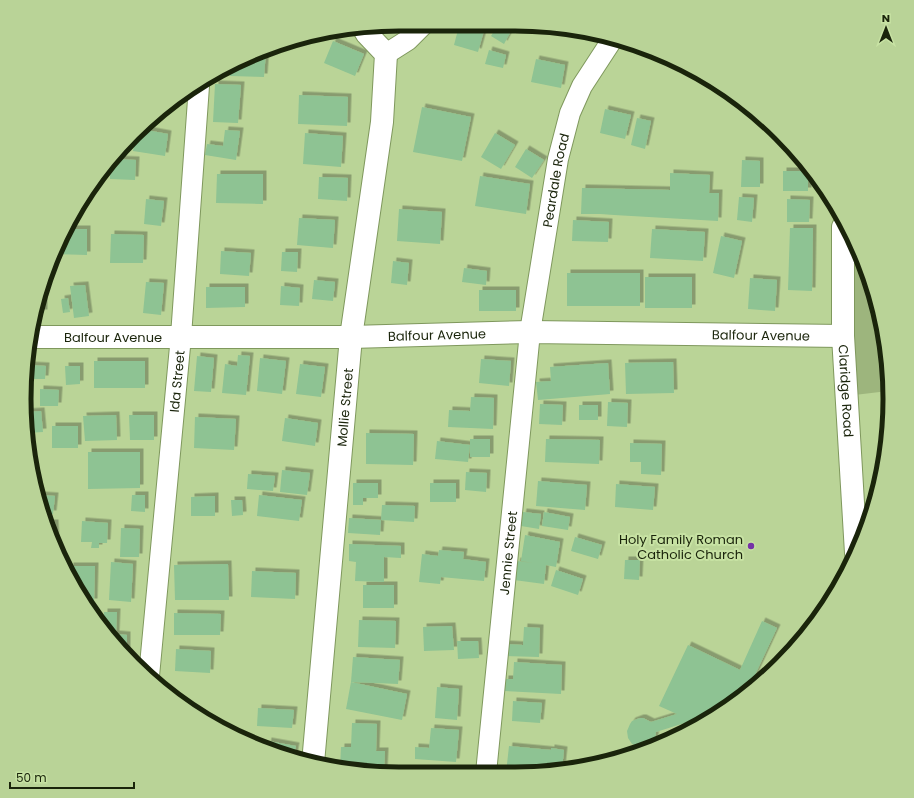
<svg xmlns="http://www.w3.org/2000/svg" width="914" height="798" font-family="Poppins,sans-serif">
	<style>
		.green { fill: #9db57d }
		.building { fill: #8ec393; filter: url(#shadow) }
		.lines { fill: none; stroke-linecap: round; stroke-linejoin: round }
		.minor-casing { stroke: #7f985d; stroke-width: 22 }
		.tertiary-casing { stroke: #7f985d; stroke-width: 24 }
		.minor { stroke: #fff; stroke-width: 20 }
		.tertiary { stroke: #fff; stroke-width: 22 }
		.poi-dot { fill: #7532a6; stroke: #c7e2a3; stroke-width: 1.5 }
		.labels { text-anchor: middle; dominant-baseline: central; stroke-width: 4; stroke-linejoin: round; paint-order: stroke }
		.street-label { font-size: 13px; fill: #1a240b; stroke: #c7e2a3 }
		.poi-label { font-size: 13px; fill: #1a240b; stroke: #c7e2a3; text-anchor: end }
		.rim { fill: none; stroke: #1a240b; stroke-width: 5 }
	</style>
	<defs>
		<filter id="shadow"><feDropShadow dx="3.5" dy="-3.5" stdDeviation="0" flood-color="#0004"/></filter>
	</defs>
	<rect width="100%" height="100%" fill="#bad497"/>
	<!-- green -->
	<path class="green" d="M847,236l23,43 17,71 1,41 -42,5z"/>
	<!-- building -->
	<g class="building">
		<path d="M459,26l26,1 -7,25 -24,-7z"/>
		<path d="M496,28h9l6,3 -7,13 -13,-8z"/>
		<path d="M333,41l31,13 -9,22 -31,-13z"/>
		<path d="M266,50l-2,27 -34,-1v-11z"/>
		<path d="M489,50l17,5 -3,13 -18,-4z"/>
		<path d="M536,59l29,6 -4,23 -30,-6z"/>
		<path d="M215,84l26,1 -3,38 -25,-1z"/>
		<path d="M299,95l49,2 -1,29 -49,-2z"/>
		<path d="M422,107l49,10 -9,44 -49,-9z"/>
		<path d="M605,109l26,6 -6,24 -25,-6z"/>
		<path d="M637,118l14,3 -6,28 -14,-4z"/>
		<path d="M141,129l27,5 -3,22 -32,-5 1,-5 -8,-1z"/>
		<path d="M225,130l15,1 -4,29 -31,-5 2,-11 16,2z"/>
		<path d="M305,133l38,3 -2,31 -38,-3z"/>
		<path d="M495,133l20,12 -14,24 -20,-12z"/>
		<path d="M526,149l18,11 -12,18 -17,-11z"/>
		<path d="M113,159l23,1 -1,20 -25,-1v-18z"/>
		<path d="M742,160l18,1v26h-19z"/>
		<rect x="783" y="171" width="25" height="20"/>
		<path d="M670,173l40,2 -1,18h10l-1,28 -104,-6 -14,-1h-19l1,-26 88,2z"/>
		<path d="M217,174h46v30l-47,-1z"/>
		<path d="M480,176l50,8 -4,30 -51,-8z"/>
		<path d="M319,177l29,1 -1,23 -29,-2z"/>
		<path d="M739,197l15,1 -2,24 -15,-2z"/>
		<path d="M146,199l18,2 -3,25 -17,-2z"/>
		<path d="M787,199l23,1 -1,22h-22z"/>
		<path d="M399,209l43,3 -2,32 -43,-3z"/>
		<path d="M299,218l36,2 -2,28 -36,-3z"/>
		<path d="M573,220l36,2 -1,20 -36,-1z"/>
		<path d="M790,228h23l-1,63 -24,-1z"/>
		<path d="M68,229h19v26l-34,-1z"/>
		<path d="M652,229l53,3 -2,29 -53,-3z"/>
		<path d="M111,234l33,1 -1,28h-33z"/>
		<path d="M721,236l21,5 -8,37 -21,-5z"/>
		<path d="M221,251l30,2 -2,23 -29,-2z"/>
		<path d="M282,252h16l-1,20 -16,-1z"/>
		<path d="M393,261l16,2 -2,22 -16,-2z"/>
		<path d="M464,268l23,3 -1,14 -24,-3z"/>
		<rect x="567" y="273" width="73" height="33"/>
		<rect x="645" y="277" width="47" height="31"/>
		<path d="M750,278l27,2 -2,31 -27,-2z"/>
		<path d="M314,280l21,2 -2,19 -21,-2z"/>
		<path d="M146,282l18,1 -3,32 -18,-2z"/>
		<path d="M85,285l4,31 -15,2 -4,-32z"/>
		<path d="M281,286l19,2 -1,18 -19,-1z"/>
		<path d="M206,287h39v20l-39,1z"/>
		<rect x="479" y="290" width="37" height="21"/>
		<path d="M43,293h1v20h-7z"/>
		<path d="M68,298l2,14 -7,1 -2,-14z"/>
		<path d="M238,355l12,1 -4,39 -24,-2 3,-29 12,2z"/>
		<path d="M197,356l17,2 -3,34 -17,-1z"/>
		<path d="M260,358l26,3 -4,33 -25,-3z"/>
		<path d="M481,359l30,2 -2,25 -30,-3z"/>
		<rect x="94" y="361" width="51" height="27"/>
		<path d="M673,362l1,31 -48,1 -1,-31z"/>
		<path d="M608,363l2,31 -72,6 -2,-18 15,-1 -1,-14z"/>
		<path d="M300,364l25,3 -4,30 -25,-3z"/>
		<path d="M27,365l19,1 -1,13h-19z"/>
		<path d="M65,366h15v18l-14,1z"/>
		<path d="M40,389l19,1 -1,16h-18z"/>
		<path d="M471,397l23,1 -1,31 -45,-2 1,-17 21,1z"/>
		<path d="M608,402l20,1 -1,24 -20,-1z"/>
		<path d="M540,404l23,1 -1,20 -23,-1z"/>
		<rect x="579" y="405" width="19" height="15"/>
		<path d="M41,411l2,21 -16,1 -2,-9v-12z"/>
		<path d="M116,415l1,25 -32,1 -2,-25z"/>
		<path d="M129,415h25v25h-24z"/>
		<path d="M195,417l41,2 -2,31 -40,-2z"/>
		<path d="M285,418l33,5 -3,23 -33,-5z"/>
		<rect x="52" y="426" width="26" height="22"/>
		<path d="M366,433l48,1 -1,31 -47,-1z"/>
		<rect x="470" y="439" width="20" height="18"/>
		<path d="M546,439l54,1 -1,24 -54,-2z"/>
		<path d="M437,441l33,4 -2,17 -33,-3z"/>
		<path d="M630,443l32,1 -1,31 -20,-1v-12h-11z"/>
		<path d="M88,452h52v36l-52,1z"/>
		<path d="M282,470l28,3 -3,22 -27,-3z"/>
		<path d="M466,472l21,1 -1,19 -21,-2z"/>
		<path d="M248,474l27,2 -2,15 -26,-2z"/>
		<path d="M538,481l49,4 -2,25 -49,-4z"/>
		<path d="M353,483h25v15h-15v7h-10z"/>
		<rect x="430" y="483" width="26" height="19"/>
		<path d="M616,484l39,3 -2,23 -38,-3z"/>
		<path d="M39,495l16,1 -2,18 -10,-1z"/>
		<path d="M132,495h13v17l-14,-1z"/>
		<path d="M259,495l43,5 -3,21 -42,-5z"/>
		<path d="M215,496v20h-24v-19z"/>
		<path d="M231,500h11l1,15 -11,1z"/>
		<path d="M382,505l33,1 -1,16 -33,-2z"/>
		<path d="M523,512l18,2 -2,15 -18,-3z"/>
		<path d="M544,512l26,5 -2,13 -26,-4z"/>
		<path d="M349,518l32,2 -1,15 -32,-2z"/>
		<path d="M82,521l26,2 -1,20h-8v5h-8l1,-6h-11z"/>
		<path d="M45,523h10l1,22z"/>
		<path d="M121,528l19,1 -1,28h-19z"/>
		<path d="M525,535l35,7 -4,25 -10,-2 -2,19 -30,-4 3,-19 16,2 -12,-2z"/>
		<path d="M575,537l27,8 -4,14 -27,-8z"/>
		<path d="M349,544l52,2v12l-17,-1v25l-29,-1 1,-19 -7,-1z"/>
		<path d="M439,550l25,2 -1,7 23,3 -2,19 -43,-4 -1,7 -21,-2 3,-28 16,2z"/>
		<path d="M625,560h15l-1,20 -15,-1z"/>
		<path d="M111,562l22,2 -2,38 -22,-2z"/>
		<path d="M228,564l1,36h-54l-1,-35z"/>
		<path d="M70,566h25l-1,36h-8l-12,-15 -4,-9z"/>
		<path d="M556,570l27,9 -5,16 -27,-9z"/>
		<path d="M252,571l44,2 -1,26 -44,-2z"/>
		<rect x="363" y="585" width="31" height="23"/>
		<path d="M104,612h13l-1,22 11,1v18l-2,-1 -21,-27z"/>
		<path d="M174,613l47,1 -1,21h-46z"/>
		<path d="M359,620l37,1 -1,27 -37,-1z"/>
		<path d="M762,621l15,7 -30,64 -45,32 -3,1 -8,-4 -35,11 -1,6 -5,6 -7,3h-3l-8,-3 -4,-6 -1,-7 3,-7 2,-3 8,-3h3l8,4 26,-8 -18,-8 29,-61 52,25z"/>
		<path d="M452,626l2,24 -30,1 -1,-24z"/>
		<path d="M524,627l16,1 -1,29 -35,-1 1,-12 18,1z"/>
		<path d="M457,641h21l1,17 -21,1z"/>
		<path d="M176,649l35,2 -1,22 -35,-2z"/>
		<path d="M353,657l47,3 -2,24 -47,-2z"/>
		<path d="M514,662l48,3 -1,29 -57,-3 1,-12h8z"/>
		<path d="M351,682l56,12 -5,26 -56,-11z"/>
		<path d="M437,687l22,2 -2,31 -22,-2z"/>
		<path d="M513,701l29,2 -2,20 -28,-2z"/>
		<path d="M258,708l36,2 -2,18 -35,-2z"/>
		<path d="M352,723l25,1 -1,27h9l-1,21 -44,-4 1,-21h10z"/>
		<path d="M431,728l28,2 -3,32 -41,-3v-12l14,1z"/>
		<path d="M268,741l28,5 -2,11 -27,-8z"/>
		<path d="M509,746l42,4v-2l13,2 -2,19 -22,4h-34z"/>
	</g>
	<g class="lines">
		<!-- minor casing -->
		<g class="minor-casing">
			<g id="minor">
				<path d="M386,54l22,-14 15,-15"/>
				<path id="s1" d="M149,676l32,-340 18,-250"/>
				<path id="s2" d="M486,773l44,-441 28,-173 12,-46 12,-27 30,-46"/>
			</g>
		</g>
		<!-- tertiary casing -->
		<g class="tertiary-casing">
			<g id="tertiary">
				<path id="s3" d="M843,227v109l13,217"/>
				<path id="s4" d="M31,337h320l179,-5 313,4"/>
				<path id="s5" d="M313,763l38,-426 31,-215 4,-68 -19,-20 -3,-5"/>
			</g>
		</g>
		<!-- minor -->
		<use href="#minor" class="minor"/>
		<!-- tertiary -->
		<use href="#tertiary" class="tertiary"/>
	</g>
	<!-- markers -->
	<circle class="poi-dot" cx="751" cy="546" r="4"/>
	<g class="labels">
		<!-- street labels -->
		<g class="street-label">
			<text stroke="none"><textPath href="#s2" startOffset="597">Peardale Road</textPath></text>
			<text stroke="none"><textPath href="#s4" startOffset="406">Balfour Avenue</textPath></text>
			<text stroke="none"><textPath href="#s4" startOffset="730">Balfour Avenue</textPath></text>
			<text stroke="none"><textPath href="#s4" startOffset="82">Balfour Avenue</textPath></text>
			<text stroke="none"><textPath href="#s1" startOffset="296">Ida Street</textPath></text>
			<text stroke="none"><textPath href="#s3" startOffset="164">Claridge Road</textPath></text>
			<text stroke="none"><textPath href="#s5" startOffset="357">Mollie Street</textPath></text>
			<text stroke="none"><textPath href="#s2" startOffset="221">Jennie Street</textPath></text>
		</g>
		<!-- poi labels -->
		<g class="poi-label">
			<text x="743" y="539">Holy Family Roman<tspan x="743" dy="15">Catholic Church</tspan></text>
		</g>
	</g>
	<!-- crop -->
	<path d="M0 0H914V798H0ZM399 31H515A368 368 0 0 1 883 399V399A368 368 0 0 1 515 767H399A368 368 0 0 1 31 399V399A368 368 0 0 1 399 31Z" fill="#b9d397" fill-rule="evenodd"/>
	<path class="rim" d="M399 31H515A368 368 0 0 1 883 399V399A368 368 0 0 1 515 767H399A368 368 0 0 1 31 399V399A368 368 0 0 1 399 31Z"/>
	<!-- north arrow -->
	<g transform="translate(886 28)" stroke="#c7e2a3" stroke-width="3" paint-order="stroke">
	<path d="M0-3L7 15L0 10L-7 15Z" fill="#1a240b"/>
	<text y="-6" font-size="11" font-weight="bold" text-anchor="middle" fill="#1a240b">N</text>
	</g>
	<!-- scale -->
	<path d="M10 782v6h124v-6" fill="none" stroke="#1a240b" stroke-width="2"/>
	<text x="16" y="782" font-size="12" fill="#1a240b" stroke="#c7e2a3" stroke-width="3" paint-order="stroke">50 m</text>
</svg>
